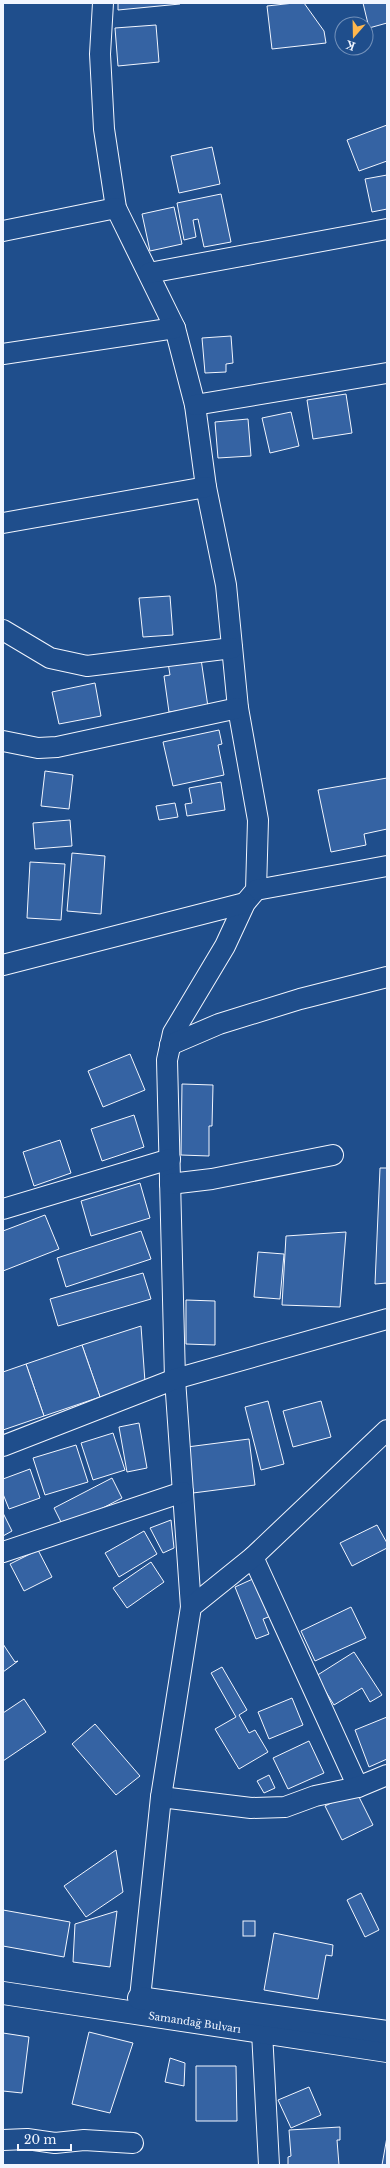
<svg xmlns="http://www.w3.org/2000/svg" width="390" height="2168" font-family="'Libre Baskerville',serif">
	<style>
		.building { fill: #3563a3; stroke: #f2f6ff }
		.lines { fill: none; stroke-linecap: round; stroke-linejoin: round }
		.minor-casing { stroke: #f2f6ff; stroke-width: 22 }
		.highway-casing { stroke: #f2f6ff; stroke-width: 24 }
		.minor { stroke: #1f4e8c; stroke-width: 20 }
		.highway { stroke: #1f4e8c; stroke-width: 22 }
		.labels { text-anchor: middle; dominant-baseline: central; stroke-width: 3; stroke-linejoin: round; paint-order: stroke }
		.street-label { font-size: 10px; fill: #f2f6ff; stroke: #1f4e8c }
	</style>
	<rect width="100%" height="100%" fill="#1f4e8c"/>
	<!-- building -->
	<g class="building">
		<path d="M118,3h62v1l-62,6z"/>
		<path d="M294,3h10l20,28 2,12 -54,6 -5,-43z"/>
		<path d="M363,3h24v20l-18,5z"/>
		<path d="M156,25l3,37 -41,4 -3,-38z"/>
		<path d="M387,125v36l-28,10 -12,-31z"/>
		<path d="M212,147l8,37 -41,9 -8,-37z"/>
		<path d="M387,175v34l-15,3 -7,-33z"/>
		<path d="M221,194l10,48 -27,5 -6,-28 -5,1 3,17 -12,3 -7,-37z"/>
		<path d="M174,207l8,37 -32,7 -8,-37z"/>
		<path d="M231,336l2,27 -7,1v8l-21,1 -3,-35z"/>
		<path d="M346,394l6,39 -39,6 -6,-39z"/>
		<path d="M291,412l8,34 -29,7 -8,-35z"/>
		<path d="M248,419l3,37 -33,2 -3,-36z"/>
		<path d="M170,596l3,39 -30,2 -4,-39z"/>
		<path d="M201,659l7,48 -39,5 -5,-36 6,-1 -2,-12z"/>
		<path d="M95,683l6,33 -42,8 -7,-32z"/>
		<path d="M219,730l3,14 -4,1 6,30 -51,11 -10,-44z"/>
		<path d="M45,771l28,4 -4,34 -28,-3z"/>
		<path d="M387,778v51l-23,5 2,11 -35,7 -13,-62z"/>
		<path d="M221,782l4,28 -38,6 -2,-12 7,-1 -3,-15z"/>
		<path d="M175,803l3,14 -19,3 -3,-14z"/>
		<path d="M70,820l2,26 -37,3 -2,-26z"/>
		<path d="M72,853l33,3 -4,58 -34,-3z"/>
		<path d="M30,862l35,2 -4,56 -34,-2z"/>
		<path d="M130,1054l15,36 -42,17 -15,-36z"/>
		<path d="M182,1084l31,1 -1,41h-3v30l-28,-1z"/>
		<path d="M134,1115l10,32 -42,14 -11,-32z"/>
		<path d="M60,1140l11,33 -37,13 -11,-34z"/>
		<path d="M380,1168h7v115l-12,1z"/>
		<path d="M140,1183l10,35 -59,18 -10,-35z"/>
		<path d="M45,1215l14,34 -56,22v-40z"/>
		<path d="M141,1231l10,28 -85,28 -9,-29z"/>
		<path d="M346,1232l-6,75 -58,-2 4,-69z"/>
		<path d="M258,1252l26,2 -4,45 -26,-2z"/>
		<path d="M143,1273l8,26 -93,27 -8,-27z"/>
		<path d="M186,1300l29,1v44l-29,-1z"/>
		<path d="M141,1326l4,56 -45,15 -18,-52z"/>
		<path d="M82,1345l18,52 -56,19 -18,-52z"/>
		<path d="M26,1364l18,52 -41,14v-58z"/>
		<path d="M268,1401l16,63 -23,6 -16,-63z"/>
		<path d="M321,1401l10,36 -38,10 -10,-36z"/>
		<path d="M139,1423l8,45 -20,4 -8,-45z"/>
		<path d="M113,1433l12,37 -32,10 -12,-37z"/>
		<path d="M249,1439l6,46 -62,8 -6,-46z"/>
		<path d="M76,1445l12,37 -43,13 -12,-37z"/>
		<path d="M30,1469l10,29 -31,11 -6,-15v-15z"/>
		<path d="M112,1478l10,20 -58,30 -10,-20z"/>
		<path d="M3,1513l9,18 -9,5z"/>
		<path d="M171,1520l3,28 -11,5 -13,-25z"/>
		<path d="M377,1525l10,18v5l-35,18 -12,-23z"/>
		<path d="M144,1531l13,23 -38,23 -14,-24z"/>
		<path d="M38,1550l14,27 -28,14 -14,-27z"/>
		<path d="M151,1562l13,20 -37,26 -14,-20z"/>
		<path d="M255,1578l16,38 -8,3 6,15 -13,5 -21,-52z"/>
		<path d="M351,1607l15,31 -51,23 -14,-30z"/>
		<path d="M3,1644l12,18 3,-1 -15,11z"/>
		<path d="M354,1652l28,43 -12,7 -8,-14 -28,17 -18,-29z"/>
		<path d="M222,1667l25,43 -8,5 10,18 6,-3 13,22 -29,17 -24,-40 21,-12 -25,-44z"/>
		<path d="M292,1698l11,27 -34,14 -11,-27z"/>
		<path d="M24,1699l22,33 -43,29v-48z"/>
		<path d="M387,1717v42l-18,8 -14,-37z"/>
		<path d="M95,1724l45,52 -24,19 -44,-51z"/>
		<path d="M309,1741l15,32 -36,16 -15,-31z"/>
		<path d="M269,1775l6,13 -11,5 -7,-12z"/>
		<path d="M356,1791l17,34 -31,15 -17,-34z"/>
		<path d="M116,1850l7,42 -37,25 -22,-31z"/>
		<path d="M361,1893l18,37 -14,7 -18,-37z"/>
		<path d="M3,1910l67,12 -6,35 -61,-11z"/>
		<path d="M117,1911l-7,56 -37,-5 2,-38z"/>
		<rect x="243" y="1921" width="12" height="15"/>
		<path d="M274,1933l59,12 -1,11 -6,-1 -8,44 -54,-9z"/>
		<path d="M89,2032l44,11 -23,70 -38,-9z"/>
		<path d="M3,2033l26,4 -7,56 -19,-2z"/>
		<path d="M170,2058l15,5 -1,23 -19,-4z"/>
		<path d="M196,2066h40l1,55h-41z"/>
		<path d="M309,2087l12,28 -30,13 -13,-28z"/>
		<path d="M340,2127v13h-3l2,25h-51v-8l3,-1 -2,-26z"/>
		<path d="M387,2137v28h-5z"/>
	</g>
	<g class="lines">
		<!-- minor casing -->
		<g class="minor-casing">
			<g id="minor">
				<path d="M103,3l-3,51 4,75 12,79 59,120 20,77 11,82 20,98 12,123 20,112 -2,70 -11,13 -20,43 -52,87 -6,27 8,319 16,228"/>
				<path d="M3,231l113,-23"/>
				<path d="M149,273l238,-44"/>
				<path d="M3,354l172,-26"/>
				<path d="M195,405l192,-32"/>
				<path d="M3,523l203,-36"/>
				<path d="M3,630l47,28 37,8 145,-18"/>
				<path d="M3,741l35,7 19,-1 181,-39"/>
				<path d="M256,890l131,-24"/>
				<path d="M3,965l242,-62"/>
				<path d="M170,1045l49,-21 81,-25 87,-22"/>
				<path d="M170,1184l42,-5 121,-24"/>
				<path d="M3,1209l167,-50"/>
				<path d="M3,1446l172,-67 212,-60"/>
				<path d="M3,1552l180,-60"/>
				<path d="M253,1557l105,230"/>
				<path d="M161,1797l90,11 34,-1 30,-11 43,-9 29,-12"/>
				<path d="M140,1998l21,-201 30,-190 62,-50 134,-127"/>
				<path d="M262,2032l7,133"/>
				<path d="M3,2140l24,-1 28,4 29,-3 49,3"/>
			</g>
		</g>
		<!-- highway casing -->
		<g class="highway-casing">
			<g id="highway">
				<path id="s1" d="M3,1993l384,58"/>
				<path d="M139,1998l248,34"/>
			</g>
		</g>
		<!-- minor -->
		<use href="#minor" class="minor"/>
		<!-- highway -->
		<use href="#highway" class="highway"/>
	</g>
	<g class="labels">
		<!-- street labels -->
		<g class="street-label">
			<text stroke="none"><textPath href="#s1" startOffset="194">Samandağ Bulvarı</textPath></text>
		</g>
	</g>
	<!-- border -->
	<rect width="390" height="2168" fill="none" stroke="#f2f6ff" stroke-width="8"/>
	<!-- north arrow -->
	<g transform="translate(354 36) rotate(200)"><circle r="19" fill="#1f4e8c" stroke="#7391ba"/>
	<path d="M0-3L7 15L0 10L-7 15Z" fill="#ffb74d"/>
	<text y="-6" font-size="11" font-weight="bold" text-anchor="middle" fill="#f2f6ff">K</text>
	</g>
	<!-- scale -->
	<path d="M18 2144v6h53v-6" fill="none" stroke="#f2f6ff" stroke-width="2"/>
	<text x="24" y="2144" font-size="12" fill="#f2f6ff" stroke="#1f4e8c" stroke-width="3" paint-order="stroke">20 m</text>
</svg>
